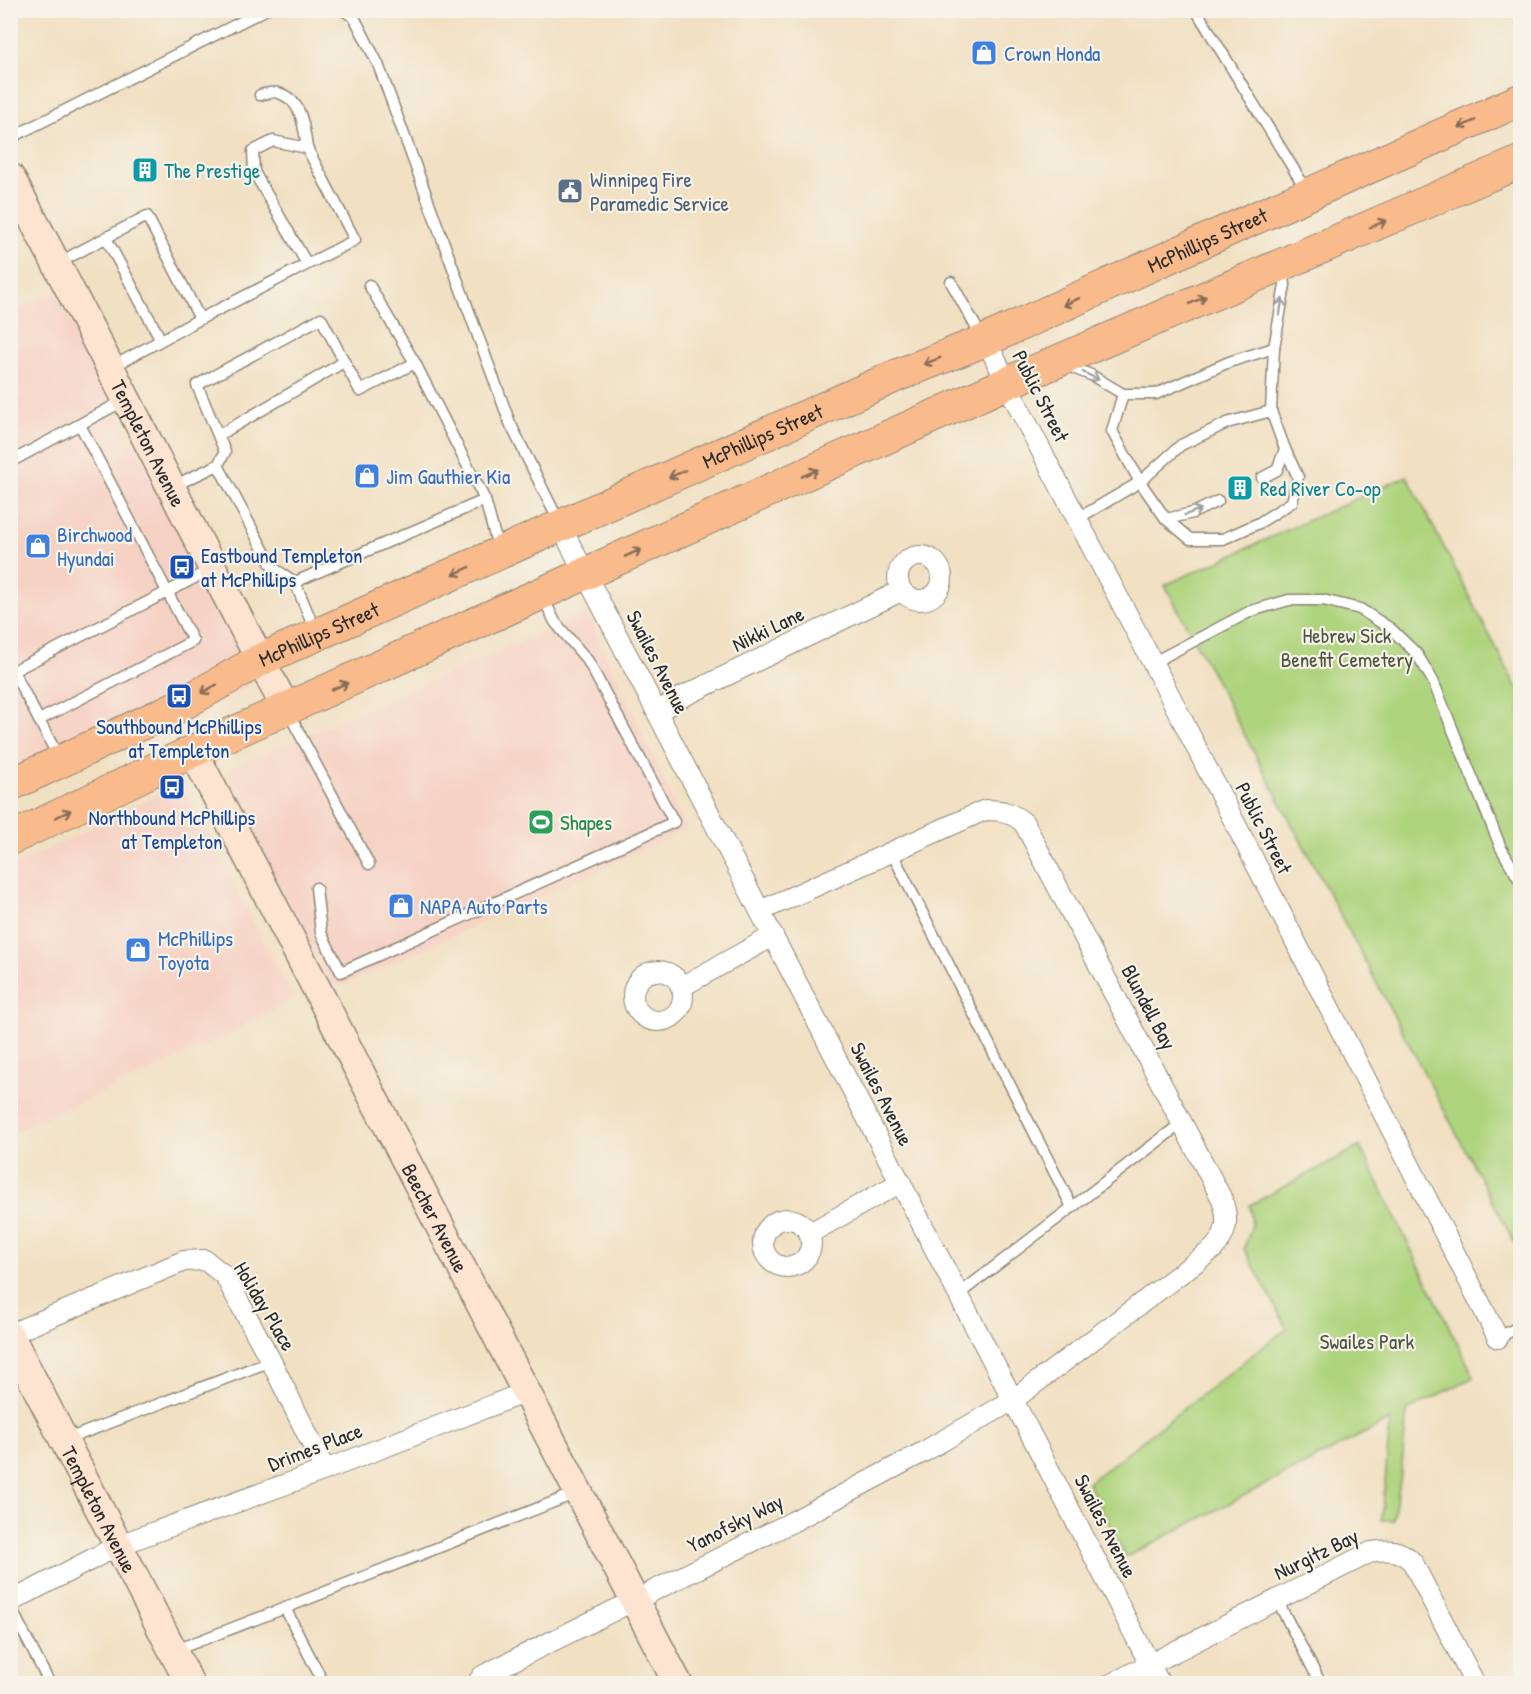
<svg xmlns="http://www.w3.org/2000/svg" width="1531" height="1694" font-family="'Patrick Hand',sans-serif">
	<style>
		.built { fill: #f6d2c4 }
		.green { fill: #afd47e; stroke: #6d8054; stroke-width: 1.5 }
		.lines { fill: none; stroke-linecap: round; stroke-linejoin: round }
		.lane-casing { stroke: #8e8676; stroke-width: 13 }
		.street-casing { stroke: #8e8676; stroke-width: 22 }
		.secondary-casing { stroke: #8e8676; stroke-width: 31 }
		.primary-casing { stroke: #8e8676; stroke-width: 34 }
		.lane { stroke: #fff; stroke-width: 10 }
		.street { stroke: #fff; stroke-width: 20 }
		.secondary { stroke: #fde4d1; stroke-width: 28 }
		.primary { stroke: #fabb8c; stroke-width: 32 }
		.oneway { stroke: #886c57 }
		.oneway2 { stroke: #a0a0a0 }
		.labels { text-anchor: middle; dominant-baseline: central; stroke-width: 4.5; stroke-linejoin: round; paint-order: stroke }
		.shop-label { font-size: 21px; fill: #366cbe; stroke: #f7f3e8; text-anchor: start }
		.culture-label { font-size: 21px; fill: #0d838f; stroke: #f7f3e8; text-anchor: start }
		.service-label { font-size: 21px; fill: #4e5e75; stroke: #f7f3e8; text-anchor: start }
		.street-label { font-size: 21px; fill: #2b2b2b; stroke: #f7f3e8 }
		.transit-label { font-size: 21px; fill: #164399; stroke: #f7f3e8 }
		.park-label { font-size: 21px; fill: #4c5540; stroke: #f7f3e8 }
		.leisure-label { font-size: 21px; fill: #27864d; stroke: #f7f3e8; text-anchor: start }
	</style>
	<rect width="100%" height="100%" fill="#f7f3e8"/>
	<filter id="ink" filterUnits="userSpaceOnUse"><feTurbulence type="fractalNoise" baseFrequency=".0167" numOctaves="2"/><feDisplacementMap in="SourceGraphic" scale="12" xChannelSelector="R" yChannelSelector="G"/><feConvolveMatrix kernelMatrix="1 2 1 2 8 2 1 2 1" color-interpolation-filters="sRGB"/></filter>
	<filter id="wash" filterUnits="userSpaceOnUse"><feTurbulence type="fractalNoise" baseFrequency=".008" numOctaves="4" result="noise"/><feDisplacementMap in="SourceGraphic" scale="24" xChannelSelector="R" yChannelSelector="G"/><feGaussianBlur stdDeviation="1.35" result="paint"/><feColorMatrix in="noise" values="0 0 0 0 0 0 0 0 0 0 0 0 0 0 0 0 0 1.4 0 .05"/><feComposite in="paint" operator="in"/></filter>
	<g filter="url(#wash)">
		<rect width="100%" height="100%" fill="#f1e0c2"/>
		<!-- built -->
		<g class="built">
			<path d="M55,291l191,371 5,15 -5,13 -235,107 -1,-485z"/>
			<path d="M587,613l100,217 -343,155 -12,1 -98,-188 -5,-20 2,-10z"/>
			<path d="M182,784l111,214 -73,41 -209,95v-267z"/>
		</g>
		<!-- green -->
		<g class="green">
			<path d="M1407,476l113,218v559l-355,-668z"/>
			<path d="M1360,1146l114,231 -67,34 -6,64 -8,45h-11l8,-100 -264,137 -38,-74 199,-155 -43,-79 8,-24 -2,-20z"/>
		</g>
	</g>
	<g filter="url(#ink)">
		<g class="lines">
			<!-- lane casing -->
			<g class="lane-casing">
				<g id="lane">
					<path d="M343,10l11,7 24,47 132,359 50,101"/>
					<path d="M1196,10l111,181"/>
					<path d="M260,95c5,-1 13,-4 18,-2 24,6 26,34 29,55"/>
					<path d="M10,138l255,-128"/>
					<path d="M106,238l55,102"/>
					<path d="M58,263l89,-47 53,103 -88,48"/>
					<path d="M951,282l25,45 8,11"/>
					<path d="M200,319l155,-79 -48,-92 -34,-7 -20,10 1,21 53,92"/>
					<path d="M415,363l70,137 14,51"/>
					<path d="M1065,365l26,10 32,19h33l73,-32 45,-14"/>
					<path d="M1123,394l-11,37 28,51 26,37 24,20h33l36,-16 33,-21 6,-25 -13,-28"/>
					<path d="M219,435l125,-73"/>
					<path d="M10,462l115,-62"/>
					<path d="M218,465l55,103 22,14 21,51"/>
					<path d="M1262,478l15,-8 8,-21 -14,-38 3,-63 11,-63 -2,-17"/>
					<path d="M171,487l47,-22 7,-13 -28,-67 124,-67 39,73 55,-28 -46,-78"/>
					<path d="M1077,519l63,-37 41,-37 46,-22 44,-12"/>
					<path d="M1166,519l27,-6 25,-12"/>
					<path d="M295,582l190,-82"/>
					<path d="M1152,663l99,-52 38,-11h34l37,9 31,20 26,25 16,27 68,167 19,33"/>
					<path d="M287,710l82,154"/>
					<path d="M39,720l154,-79 -113,-216"/>
					<path d="M60,760l-47,-89 199,-102"/>
					<path d="M891,851l181,356"/>
					<path d="M316,888l5,45 20,39 333,-150 -86,-161 -33,-39 -12,-25"/>
					<path d="M959,1294l224,-172"/>
					<path d="M1498,1338l22,-12"/>
					<path d="M65,1440l206,-79"/>
					<path d="M1277,1600l44,84"/>
					<path d="M10,1611l5,5 35,68"/>
					<path d="M173,1651l112,-43"/>
					<path d="M324,1684l-39,-76 294,-116"/>
				</g>
			</g>
			<!-- street casing -->
			<g class="street-casing">
				<g id="street">
					<path d="M986,340l35,72 149,284 328,642"/>
					<path d="M561,527l599,1157"/>
					<circle cx="920" cy="578" r="22"/>
					<path d="M657,712l23,-14 221,-107"/>
					<circle cx="658" cy="996" r="25"/>
					<path d="M681,987l92,-51"/>
					<circle cx="787" cy="1243" r="24"/>
					<path d="M810,1233l91,-51"/>
					<path d="M10,1334l174,-73 21,-1 20,16 46,85 54,109"/>
					<path d="M10,1602l109,-57 206,-75 201,-78"/>
					<path d="M477,1684l5,-8 310,-154 133,-71 88,-51 200,-151c15,-16 16,-29 9,-50l-198,-376c-13,-11 -22,-13 -39,-13l-225,101"/>
					<path d="M1111,1684l260,-132c17,-3 30,-3 42,11l62,121"/>
				</g>
			</g>
			<!-- secondary casing -->
			<g class="secondary-casing">
				<g id="secondary">
					<path id="s1" d="M10,177c96,176 182,357 277,533"/>
					<path id="s2" d="M193,751l485,933"/>
					<path id="s3" d="M10,1336l180,348"/>
				</g>
			</g>
			<!-- primary casing -->
			<g class="primary-casing">
				<g id="primary">
					<path id="s4" d="M10,785l169,-79 81,-46 638,-285 88,-35 258,-117 276,-123"/>
					<path d="M10,839l183,-88 814,-368 513,-221"/>
				</g>
			</g>
			<!-- lane -->
			<use href="#lane" class="lane"/>
			<!-- street -->
			<use href="#street" class="street"/>
			<!-- secondary -->
			<use href="#secondary" class="secondary"/>
			<!-- primary -->
			<use href="#primary" class="primary"/>
		</g>
		<!-- one-way arrows -->
		<defs><path id="oneway-shaft" d="M-6 0H5M1.5-3L5.5 0L1.5 3" fill="none" stroke-width="1.6" stroke-linecap="round" stroke-linejoin="round" transform="scale(1.5)"/></defs>
		<g class="oneway">
			<use href="#oneway-shaft" transform="translate(1467 124) rotate(156)"/>
			<use href="#oneway-shaft" transform="translate(1378 224) rotate(-23)"/>
			<use href="#oneway-shaft" transform="translate(1198 300) rotate(-24)"/>
			<use href="#oneway-shaft" transform="translate(1071 302) rotate(155)"/>
			<use href="#oneway-shaft" transform="translate(932 361) rotate(159)"/>
			<use href="#oneway-shaft" transform="translate(810 473) rotate(-24)"/>
			<use href="#oneway-shaft" transform="translate(677 474) rotate(156)"/>
			<use href="#oneway-shaft" transform="translate(633 553) rotate(-24)"/>
			<use href="#oneway-shaft" transform="translate(461 571) rotate(156)"/>
			<use href="#oneway-shaft" transform="translate(340 686) rotate(-24)"/>
			<use href="#oneway-shaft" transform="translate(209 689) rotate(151)"/>
			<use href="#oneway-shaft" transform="translate(63 814) rotate(-26)"/>
		</g>
		<g class="oneway2">
			<use href="#oneway-shaft" transform="translate(1281 307) rotate(-81)"/>
			<use href="#oneway-shaft" transform="translate(1091 376) rotate(26)"/>
			<use href="#oneway-shaft" transform="translate(1193 512) rotate(-20)"/>
		</g>
	</g>
	<!-- icons -->
	<defs>
		<g id="shop-square" transform="scale(1.35)"><rect x="-9" y="-9" width="18" height="18" rx="4" fill="#3f7fe0" stroke="#f7f3e8"/><path d="M-5-2.5h2.3a2.7 3.5 0 0 1 5.4 0H5L5.5 6h-11ZM-1.5-2.5h3a1.5 2.3 0 0 0-3 0Z" fill="#fff"/></g>
		<g id="building-square" transform="scale(1.35)"><rect x="-9" y="-9" width="18" height="18" rx="4" fill="#0f9aa8" stroke="#f7f3e8"/><path d="M-4-6H4V6H1V3H-1V6H-4ZM-2.5-4.3h1.7v1.8h-1.7ZM.8-4.3h1.7v1.8H.8ZM-2.5-1h1.7V.8h-1.7ZM.8-1h1.7V.8H.8Z" fill="#fff"/></g>
		<g id="civic-square" transform="scale(1.35)"><rect x="-9" y="-9" width="18" height="18" rx="4" fill="#5c6f8a" stroke="#f7f3e8"/><path d="M-.6-6.5H3V-4.5H.6V-3L4-1V1h2V6H-6V1h2V-1L-.6-3ZM-1.2 2.5V6h2.4V2.5Z" fill="#fff"/></g>
		<g id="bus-square" transform="scale(1.35)"><rect x="-9" y="-9" width="18" height="18" rx="4" fill="#1a4fb4" stroke="#f7f3e8"/><path d="M-5-6H5V4H4V6H2V4H-2V6H-4V4H-5ZM-3.5-4V0h7V-4ZM-3.5 1.2v1.5H-2V1.2ZM2 1.2v1.5H3.5V1.2Z" fill="#fff"/></g>
		<g id="stadium-square" transform="scale(1.35)"><rect x="-9" y="-9" width="18" height="18" rx="4" fill="#2e9e5b" stroke="#f7f3e8"/><path d="M0-5a6.5 5 0 1 0 0 10a6.5 5 0 1 0 0-10ZM-3.5-1.8h7v3.6h-7Z" fill="#fff"/></g>
	</defs>
	<g fill-rule="evenodd">
		<use href="#shop-square" x="984" y="53"/>
		<use href="#building-square" x="145" y="170"/>
		<use href="#civic-square" x="570" y="191"/>
		<use href="#shop-square" x="367" y="476"/>
		<use href="#building-square" x="1240" y="488"/>
		<use href="#shop-square" x="38" y="546"/>
		<use href="#bus-square" x="182" y="567"/>
		<use href="#bus-square" x="179" y="696"/>
		<use href="#bus-square" x="172" y="787"/>
		<use href="#stadium-square" x="541" y="822"/>
		<use href="#shop-square" x="401" y="906"/>
		<use href="#shop-square" x="138" y="950"/>
	</g>
	<g class="labels">
		<!-- shop labels -->
		<g class="shop-label">
			<text x="1004" y="53">Crown Honda</text>
			<text x="386" y="476">Jim Gauthier Kia</text>
			<text x="57" y="534">Birchwood<tspan x="57" dy="24">Hyundai</tspan></text>
			<text x="420" y="906">NAPA Auto Parts</text>
			<text x="158" y="938">McPhillips<tspan x="158" dy="24">Toyota</tspan></text>
		</g>
		<!-- culture labels -->
		<g class="culture-label">
			<text x="164" y="170">The Prestige</text>
			<text x="1260" y="488">Red River Co-op</text>
		</g>
		<!-- service labels -->
		<g class="service-label">
			<text x="590" y="179">Winnipeg Fire<tspan x="590" dy="24">Paramedic Service</tspan></text>
		</g>
		<!-- street labels -->
		<g class="street-label">
			<text stroke="none"><textPath href="#s4" startOffset="1316">McPhillips Street</textPath></text>
			<text transform="translate(1041 396) rotate(63)">Public Street</text>
			<text stroke="none"><textPath href="#s4" startOffset="830">McPhillips Street</textPath></text>
			<text stroke="none"><textPath href="#s1" startOffset="300">Templeton Avenue</textPath></text>
			<text transform="translate(768 629) rotate(-26)">Nikki Lane</text>
			<text stroke="none"><textPath href="#s4" startOffset="344">McPhillips Street</textPath></text>
			<text transform="translate(658 662) rotate(63)">Swailes Avenue</text>
			<text transform="translate(1264 828) rotate(63)">Public Street</text>
			<text transform="translate(1149 1007) rotate(62)">Blundell Bay</text>
			<text transform="translate(882 1094) rotate(63)">Swailes Avenue</text>
			<text stroke="none"><textPath href="#s2" startOffset="526">Beecher Avenue</textPath></text>
			<text transform="translate(265 1306) rotate(59)">Holiday Place</text>
			<text transform="translate(315 1447) rotate(-21)">Drimes Place</text>
			<text stroke="none"><textPath href="#s3" startOffset="195">Templeton Avenue</textPath></text>
			<text transform="translate(735 1523) rotate(-27)">Yanofsky Way</text>
			<text transform="translate(1106 1526) rotate(63)">Swailes Avenue</text>
			<text transform="translate(1316 1554) rotate(-26)">Nurgitz Bay</text>
		</g>
		<!-- transit labels -->
		<g class="transit-label">
			<text x="201" y="555" text-anchor="start">Eastbound Templeton<tspan x="201" dy="24">at McPhillips</tspan></text>
			<text x="179" y="726">Southbound McPhillips<tspan x="179" dy="24">at Templeton</tspan></text>
			<text x="172" y="817">Northbound McPhillips<tspan x="172" dy="24">at Templeton</tspan></text>
		</g>
		<!-- park labels -->
		<g class="park-label">
			<text x="1347" y="635">Hebrew Sick<tspan x="1347" dy="24">Benefit Cemetery</tspan></text>
			<text x="1367" y="1341">Swailes Park</text>
		</g>
		<!-- leisure labels -->
		<g class="leisure-label">
			<text x="560" y="822">Shapes</text>
		</g>
	</g>
	<!-- margin -->
	<rect width="1531" height="1694" fill="none" stroke="#f7f3e8" stroke-width="36"/>
</svg>
